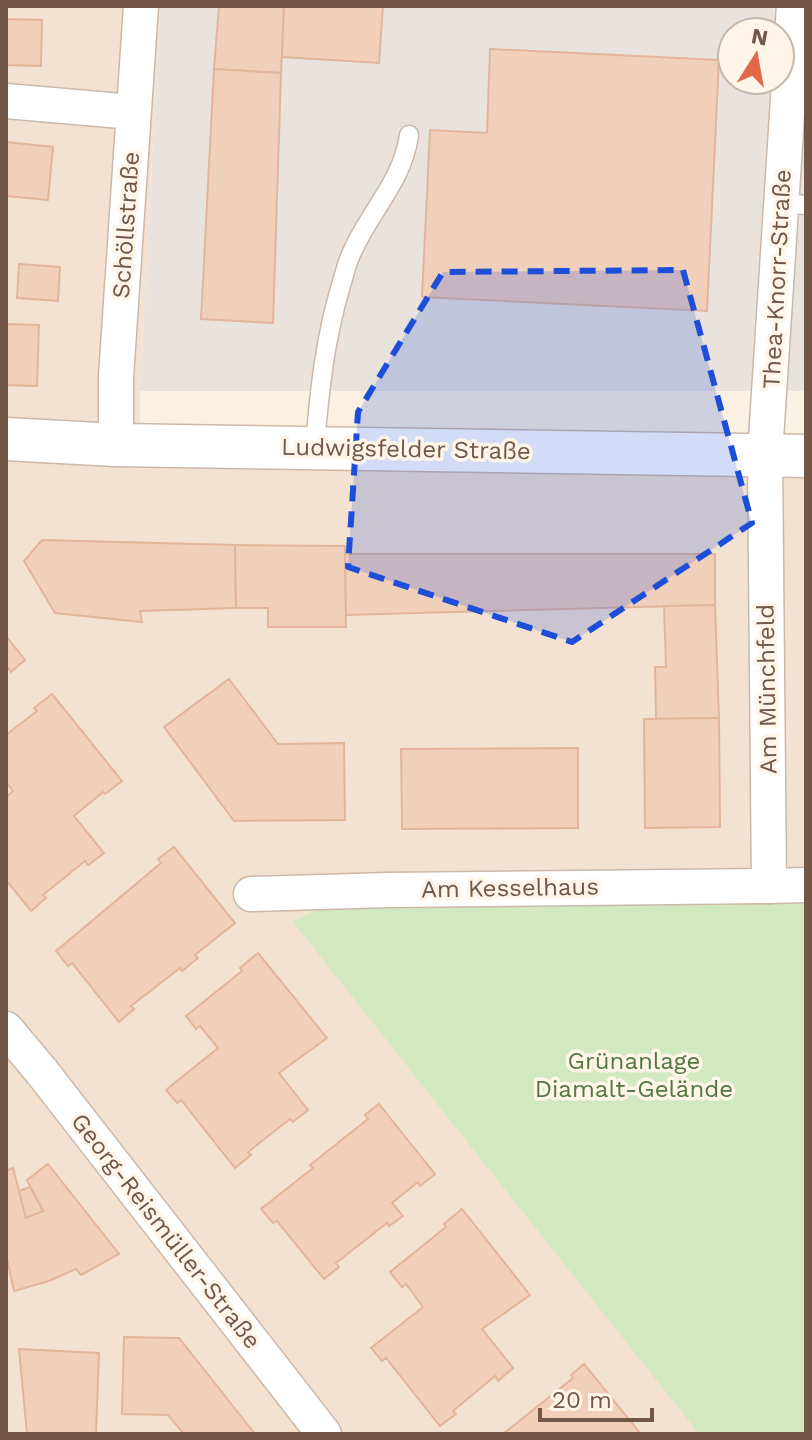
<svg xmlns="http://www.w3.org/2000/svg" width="812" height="1440" font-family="'Work Sans',sans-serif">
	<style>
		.residential { fill: #f3e2d1 }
		.industrial { fill: #eae3dd; fill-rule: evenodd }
		.green { fill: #d2e8c1 }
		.building { fill: #f0cfbb; stroke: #e2b59b; stroke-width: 2 }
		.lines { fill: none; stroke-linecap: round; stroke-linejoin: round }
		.service-casing { stroke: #ccb8a9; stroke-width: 21 }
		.minor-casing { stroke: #ccb8a9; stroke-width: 37 }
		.tertiary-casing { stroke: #ccb8a9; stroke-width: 45 }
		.service { stroke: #fff; stroke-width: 18 }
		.minor { stroke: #fff; stroke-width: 34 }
		.tertiary { stroke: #fff; stroke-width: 42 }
		.marked { fill: #1d4ed8; fill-opacity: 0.2; stroke: #1d4ed8; stroke-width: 6; stroke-dasharray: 16 10; stroke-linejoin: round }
		.labels { text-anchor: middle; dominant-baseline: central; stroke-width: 7; stroke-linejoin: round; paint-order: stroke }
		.street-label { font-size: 24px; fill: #725749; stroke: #fff5e8 }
		.park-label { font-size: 24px; fill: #537842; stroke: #fff5e8 }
	</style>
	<rect width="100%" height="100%" fill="#fbf1e2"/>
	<!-- residential -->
	<path class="residential" d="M6,6h154l-20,385v65l666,10v968h-800z"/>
	<!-- industrial -->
	<path class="industrial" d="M160,6h646v385h-666zM732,32h48v48h-48z"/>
	<!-- green -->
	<path class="green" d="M806,901v533h-107l-406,-512 19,-10 22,-5z"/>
	<!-- building -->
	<g class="building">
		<path d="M219,6h65l-3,67 -67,-4z"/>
		<path d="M284,6h99l-4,57 -97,-6z"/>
		<path d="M6,19l36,1 -1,46 -35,-1z"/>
		<path d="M490,49l229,11 -12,251 -285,-14 8,-167 57,3z"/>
		<path d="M214,69l67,4 -8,250 -72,-4z"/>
		<path d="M6,142l47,5 -5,53 -42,-4z"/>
		<path d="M19,264l41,3 -2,34 -41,-3z"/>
		<path d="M6,324l33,1 -2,61 -31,-1z"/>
		<path d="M42,540l193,5 1,63 -96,3 2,11 -87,-9 -31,-52z"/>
		<path d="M235,545l110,1 1,81h-78v-19h-32z"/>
		<path d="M345,554h370v51l-369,10z"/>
		<path d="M715,605l4,113 -63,1 -1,-52h11l-2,-61z"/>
		<path d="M6,636l19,24 -14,12 -3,-4 -2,2z"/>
		<path d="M229,679l49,65 66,-1 1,77 -111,1 -70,-94z"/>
		<path d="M52,694l70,87 -17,13 -2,-2 -29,24 30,37 -16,12 -3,-4 -42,34 3,3 -15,13 -25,-31v-83l7,-6 -7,-9v-47l31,-24 -3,-3z"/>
		<path d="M719,718l1,109 -75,1 -1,-109z"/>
		<path d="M578,748v80l-176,1 -1,-80z"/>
		<path d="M174,847l61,76 -40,32 3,3 -16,13 -2,-3 -49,38 3,3 -15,13 -47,-59 -4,3 -12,-15 105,-88 -3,-4z"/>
		<path d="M258,953l69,85 -48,35 29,37 -15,12 -3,-3 -42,33 3,3 -16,13 -54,-68 -4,3 -11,-13 52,-42 -18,-22 -4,3 -10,-13 56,-45 -2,-3z"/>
		<path d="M379,1104l56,70 -15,12 -2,-4 -26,21 11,13 -14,10 -2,-3 -51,40 3,4 -15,12 -47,-58 -4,2 -12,-14 52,-41 -3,-3 58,-46 -3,-4z"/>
		<path d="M48,1164l71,90 -38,21 -5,-6 -27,12 -35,10 -8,-37v-83l7,-3 13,50 17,-7 -16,-31z"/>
		<path d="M30,1187l13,24 -17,7 -7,-27z"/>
		<path d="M462,1209l68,86 -48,34 31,39 -15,13 -3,-5 -42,35 3,3 -16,12 -54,-68 -4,3 -11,-13 52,-41 -17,-23 -4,3 -12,-15 56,-45 -2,-3z"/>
		<path d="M124,1337l55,1 76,96h-71l-16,-19 -46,-1z"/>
		<path d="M19,1349l80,4 -3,81h-69z"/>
		<path d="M584,1364l57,70h-138l70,-56 -2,-3z"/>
	</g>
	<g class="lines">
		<!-- service casing -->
		<g class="service-casing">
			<g id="service">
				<path d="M781,203l25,2"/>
				<path d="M315,448c4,-56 10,-109 26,-163 4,-12 6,-24 12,-35 18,-40 50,-70 56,-115"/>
			</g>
		</g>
		<!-- minor casing -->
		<g class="minor-casing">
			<g id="minor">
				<path d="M794,6l-29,449 4,431 37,-1"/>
				<path d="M6,101l127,11"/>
				<path d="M116,445v-68l25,-371"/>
				<path d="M251,894l136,-4 382,-4"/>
				<path d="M6,1029l36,43 282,362"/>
			</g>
		</g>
		<!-- tertiary casing -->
		<g class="tertiary-casing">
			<path id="tertiary" d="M6,439l110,6 690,11"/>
		</g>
		<!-- service -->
		<use href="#service" class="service"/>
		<!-- minor -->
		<use href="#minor" class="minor"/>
		<!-- tertiary -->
		<use href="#tertiary" class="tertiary"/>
	</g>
	<!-- marked area -->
	<path class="marked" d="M683,270l69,253 -180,119 -224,-75 10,-155 85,-140z"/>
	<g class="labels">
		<!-- street labels -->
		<g class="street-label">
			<text transform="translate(126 225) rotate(-86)">Schöllstraße</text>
			<text transform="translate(777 279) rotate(-87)">Thea-Knorr-Straße</text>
			<text transform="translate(406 449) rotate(1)">Ludwigsfelder Straße</text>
			<text transform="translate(767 689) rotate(-91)">Am Münchfeld</text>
			<text transform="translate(510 888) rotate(-1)">Am Kesselhaus</text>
			<text transform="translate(166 1231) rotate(52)">Georg-Reismüller-Straße</text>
		</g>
		<!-- park labels -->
		<g class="park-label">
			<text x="634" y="1061">Grünanlage<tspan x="634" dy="28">Diamalt-Gelände</tspan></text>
		</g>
	</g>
	<!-- border -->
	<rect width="812" height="1440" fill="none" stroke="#725749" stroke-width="16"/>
	<!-- north arrow -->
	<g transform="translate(756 56) rotate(11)"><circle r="38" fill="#fff5e8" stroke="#c7b6a8" stroke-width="2"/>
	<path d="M0-6L14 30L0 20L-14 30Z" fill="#e2684a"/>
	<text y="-12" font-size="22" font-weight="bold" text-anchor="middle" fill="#725749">N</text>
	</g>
	<!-- scale -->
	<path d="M540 1408v12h112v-12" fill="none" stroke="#725749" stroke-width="4"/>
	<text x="552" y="1408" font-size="24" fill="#725749" stroke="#fff5e8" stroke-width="6" paint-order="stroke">20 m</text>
</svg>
